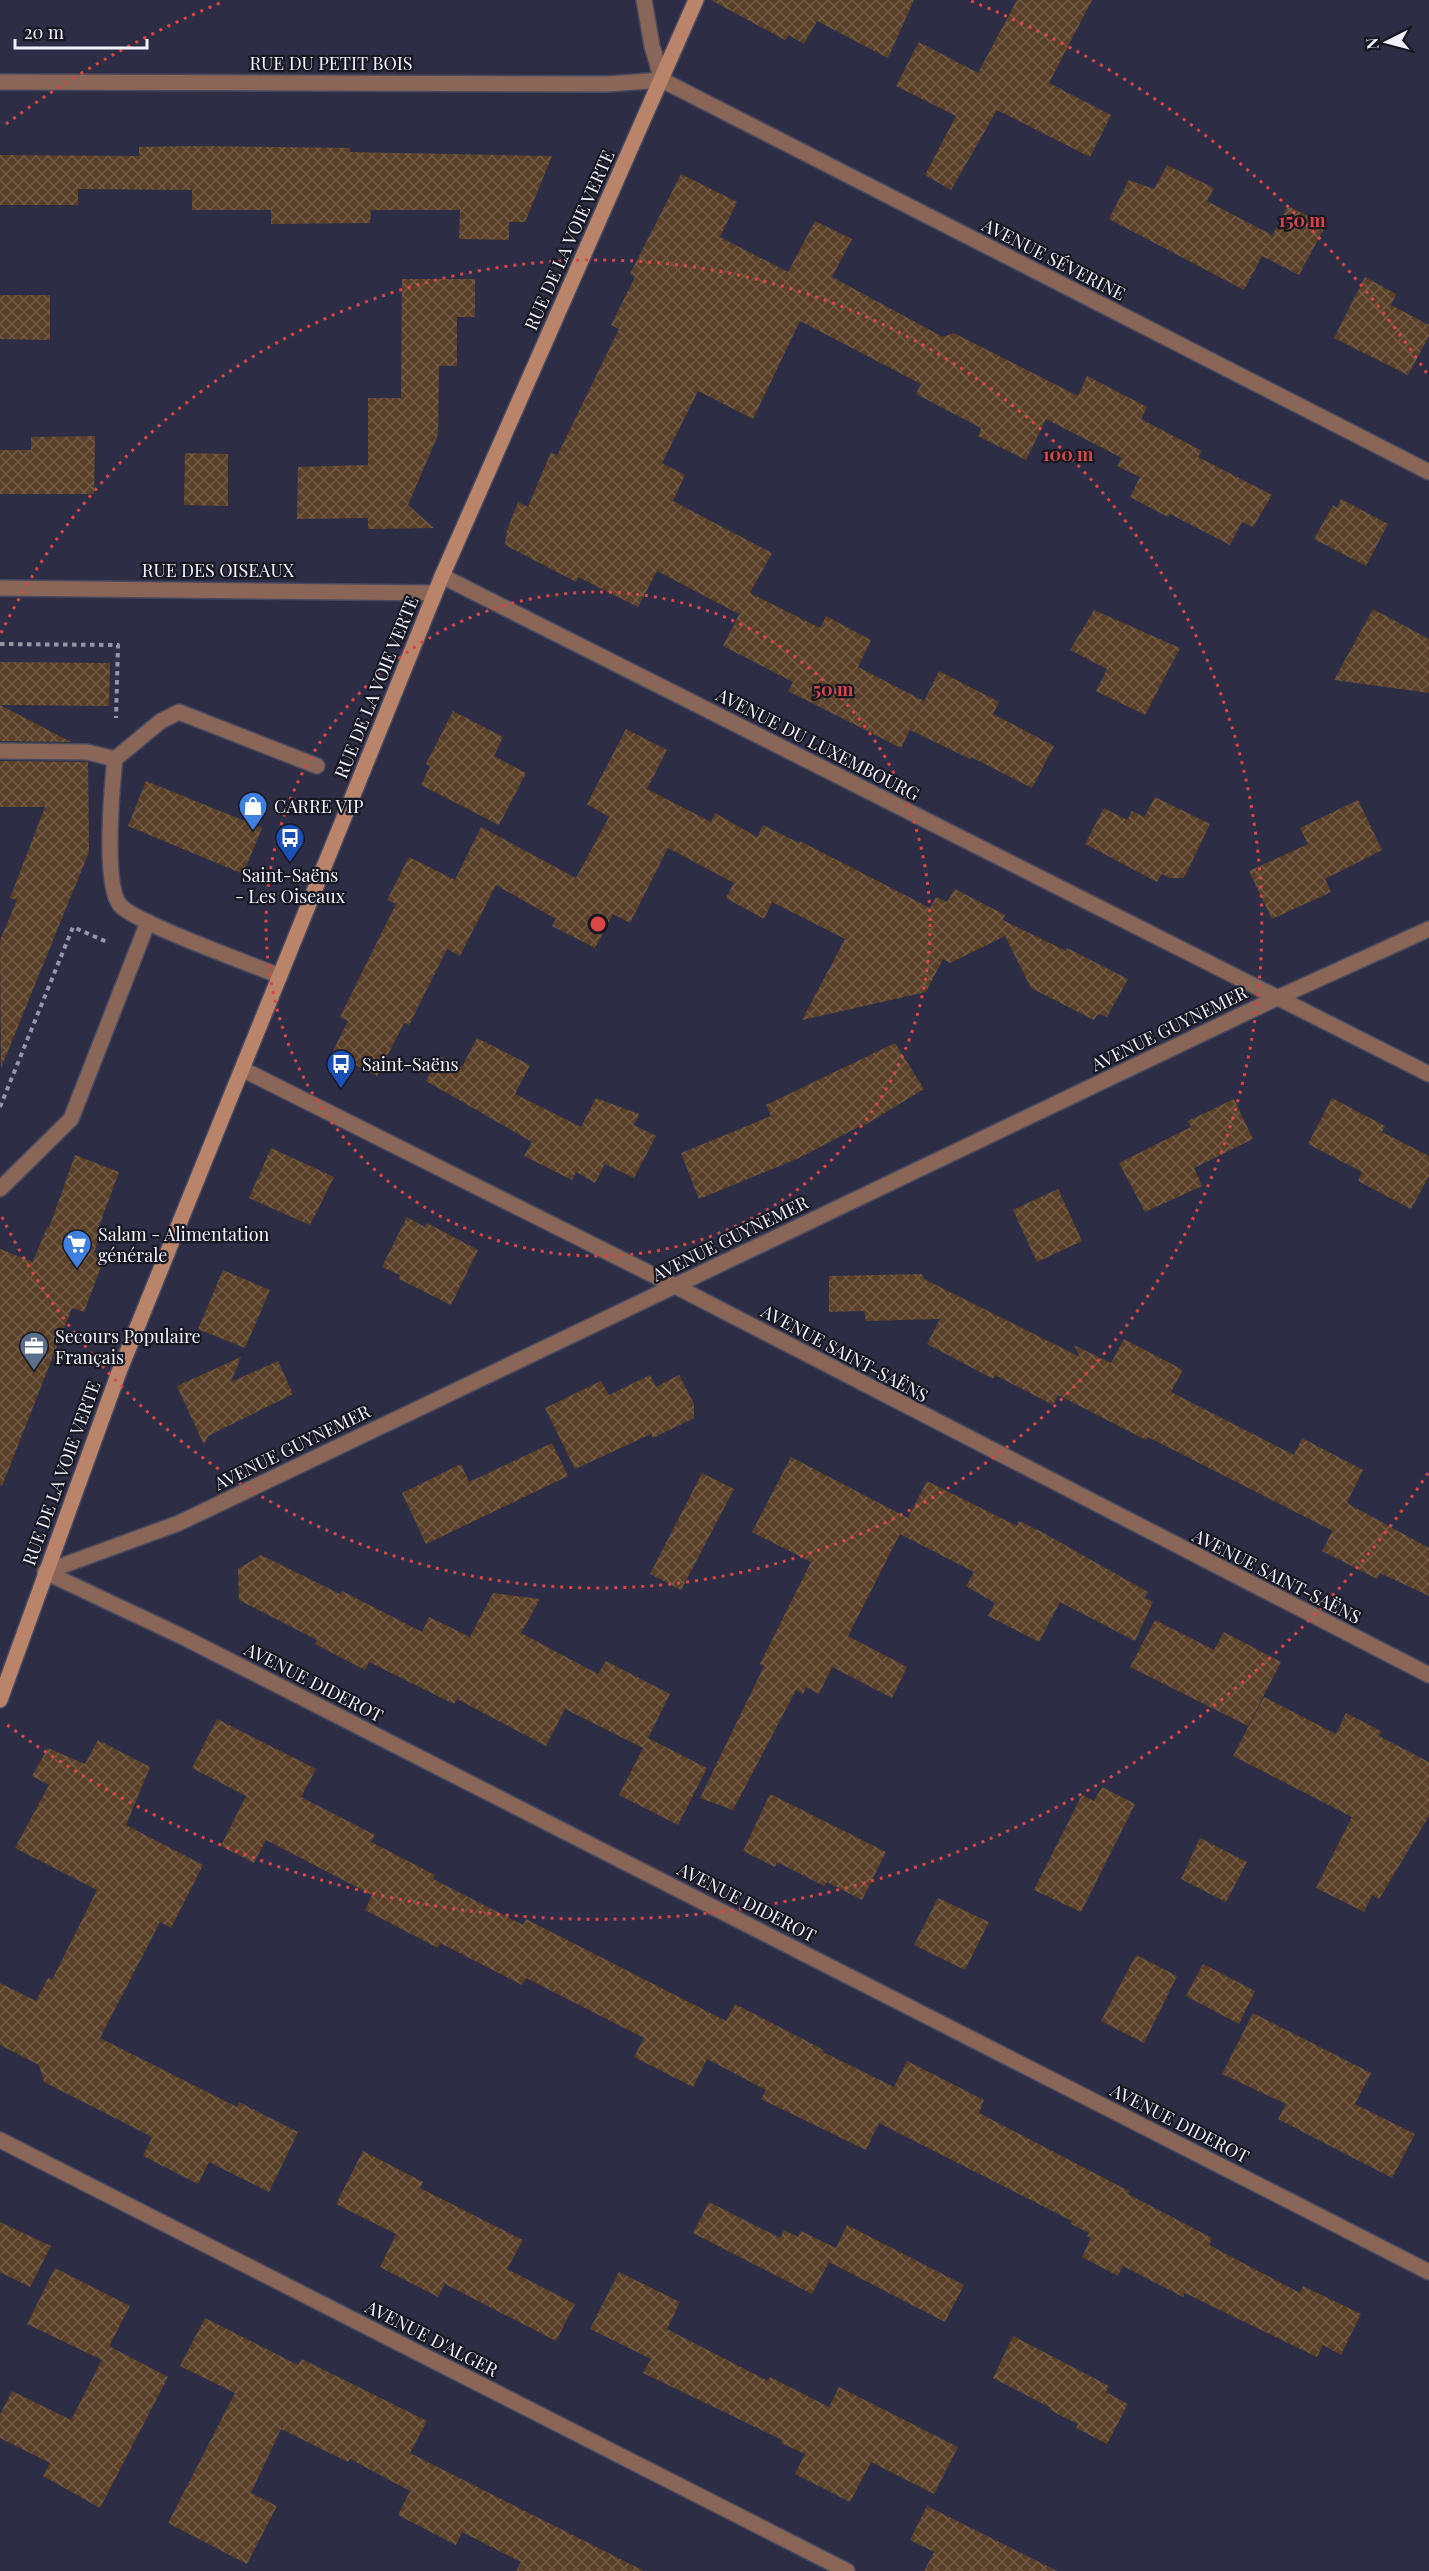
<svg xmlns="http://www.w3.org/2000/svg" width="1429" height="2571" font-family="'Playfair Display',serif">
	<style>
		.building { fill: url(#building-cross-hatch) }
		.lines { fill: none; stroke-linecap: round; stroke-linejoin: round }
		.lane-casing { stroke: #48495f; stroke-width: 18 }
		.street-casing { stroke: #48495f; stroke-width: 18 }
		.secondary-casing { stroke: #48495f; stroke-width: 18 }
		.path { stroke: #9596a7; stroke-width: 4; stroke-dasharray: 4.5 4.5; stroke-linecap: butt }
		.lane { stroke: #896657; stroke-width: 15 }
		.street { stroke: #896657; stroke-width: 15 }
		.secondary { stroke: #ba846b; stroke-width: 15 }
		.ring { fill: none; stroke: #da4648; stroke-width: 3; stroke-dasharray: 3 6 }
		.labels { text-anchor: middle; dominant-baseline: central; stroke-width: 4.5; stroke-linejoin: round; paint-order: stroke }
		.street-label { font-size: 18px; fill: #f1f2fe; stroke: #171822 }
		.poi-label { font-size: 18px; fill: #f1f2fe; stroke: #171822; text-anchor: start }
		.centre { fill: #da4648; stroke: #171822; stroke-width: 3 }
		.ring-label { font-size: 18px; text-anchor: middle; font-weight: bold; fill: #da4648; stroke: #171822; stroke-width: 4.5; stroke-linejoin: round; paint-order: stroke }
	</style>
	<defs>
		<pattern id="building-cross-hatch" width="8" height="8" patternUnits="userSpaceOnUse" patternTransform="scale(1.5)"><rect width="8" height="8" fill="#5a4028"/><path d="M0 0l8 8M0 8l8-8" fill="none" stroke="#725c48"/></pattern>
	</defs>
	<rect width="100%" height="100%" fill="#2d2e45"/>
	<!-- building -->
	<g class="building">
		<path d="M711,0h203l-26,58 -71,-37 -13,23 -15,-9 -4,5z"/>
		<path d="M1017,0h75l-43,83 62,32 -21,42 -93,-47 -46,80 -26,-15 31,-59 -60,-30 23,-44 59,31z"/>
		<path d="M193,146l157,2v4l202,4 -27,66h-16v18l-50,-1 1,-29h-89l-1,13 -99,1v-14h-79v-20l-114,-1v16h-78v-50l139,1v-9z"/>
		<path d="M1167,165l47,23 -7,13 65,34 -6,12 22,-41 38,19 -27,50 -37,-19 -18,34 -135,-71 20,-39 25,9z"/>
		<path d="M681,174l56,28 -17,35 68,35 27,-51 37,18 -20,38 111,60 11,-4 124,63 9,-20 60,31 -6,12 61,32 -4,6 74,38 -19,32 -11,-5 -12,23 -60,-31 -2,3 -38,-20 10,-20 -23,-11 5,-8 -76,-39 -20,41 -48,-24 3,-8 -65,-34 5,-10 -121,-63 -47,98 -55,-28 -36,72 23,12 -12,26 99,52 -22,40 70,35 6,-12 45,24 -13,27 66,34 -23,47 -113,-57 5,-9 -70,-36 22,-43 -6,11 -82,-43 -19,36 -60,-30 -2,5 -71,-37 2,-15 11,-28 10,5 23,-55 6,4 62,-127 -8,-4 24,-48 -5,-3z"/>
		<path d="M1365,277l31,17 -5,11 38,20v11l-21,39 -74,-37z"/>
		<path d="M402,279h73v38h-18v49h-18l-1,69 -30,70 26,23 -66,1v-11l-71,1 1,-52 70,-2v-67h33z"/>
		<path d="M0,295h50v45l-50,-1z"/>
		<path d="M95,436l-1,58h-94v-44h31v-13z"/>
		<path d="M185,453l43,1v52l-44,-1z"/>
		<path d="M1341,499l47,25 -22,42 -52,-27 19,-34 4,3z"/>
		<path d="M1373,609l56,30v54l-95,-13z"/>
		<path d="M1094,610l86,38 -35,67 -49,-24 11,-22 -37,-19z"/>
		<path d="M0,662l110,1 -1,43 -109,-1z"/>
		<path d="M939,671l60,31 -6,12 61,32 -22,42 -61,-31 -1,2 -60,-29z"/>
		<path d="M0,705l71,37 -71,-1z"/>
		<path d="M453,711l50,26 -9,19 32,17 -27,52 -78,-40 9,-19 -4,-2z"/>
		<path d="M626,729l41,21 -20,39 64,33 4,-9 42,24 6,-12 36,18 1,-2 130,67 6,-11 11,5 8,-13 50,26 -2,5 63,31 1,-3 61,31 -21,38 -9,-3 -4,6 -63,-32 -26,-52 -55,27 -7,-4 -17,33 -124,28 43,-81 -73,-37 -8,17 -38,-21 8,-15 -66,-35 -38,75 -17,-9 -18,34 -43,-22 4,-7 -60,-34 -36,71 -13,-7 -38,76 -5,-2 -27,53 -45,-23 16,-32 -8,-4 56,-113 -9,-4 22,-43 46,23 26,-53 95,51 33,-61 -22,-13z"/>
		<path d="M0,761l88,1 1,90 -88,216 -1,-128 17,-40 -7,-2 35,-91h-45z"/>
		<path d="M146,781l116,47 -19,46 -115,-48z"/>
		<path d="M1155,797l55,27 -26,54h-14l-8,-4 -5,8 -72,-38 19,-36 23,12 5,-9 12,6z"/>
		<path d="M1358,800l24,50 -57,29 6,13 -59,27 -23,-48 59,-27 -8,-16z"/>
		<path d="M477,1038l53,27 -15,29 66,33 15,-29 43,16 -5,11 22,11 -22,42 -29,-14 -10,19 -19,-11 -4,8 -48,-24 8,-14 -106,-61 13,-25 23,11z"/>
		<path d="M895,1043l29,46 -59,36 -1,-1 -65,34 -100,41 -18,-46 90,-37 -5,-11z"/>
		<path d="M1332,1098l53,28 -3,6 47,24v20l-18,33 -53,-28 4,-9 -54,-28z"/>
		<path d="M1234,1099l19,40 -59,29 8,18 -57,26 -26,-49 72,-36 -3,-6z"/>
		<path d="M271,1148l63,29 -24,48 -61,-27z"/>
		<path d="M75,1155l44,17 -22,60 4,1 -7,19 11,4 -21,56 -12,-4 -70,178 -2,-1v-236l33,13 14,-35 2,1z"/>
		<path d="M1058,1189l24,52 -45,21 -24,-52z"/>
		<path d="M407,1217l18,10 2,-4 51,27 -27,55 -52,-26 1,-4 -18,-8z"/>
		<path d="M223,1270l47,20 -25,58 -47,-19z"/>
		<path d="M922,1274l2,5 156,78 -6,-12 37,18 13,-24 59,31 -12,22 123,63 8,-17 61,32 -30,61 -185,-94 -2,3 -88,-45 -5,10 -58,-30 -2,4 -66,-35 13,-25 -74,2 -2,-10 -35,1v-36z"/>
		<path d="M241,1357l-10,25 47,-21 15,33 -85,42 -4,9 -27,-59z"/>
		<path d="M650,1375l6,12 23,-12 15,29v14l-41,20 -2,-4 -76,35 -30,-61 56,-27 8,14z"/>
		<path d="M552,1443l16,33 -142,68 -24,-51 59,-29 8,18z"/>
		<path d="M791,1457l117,61 19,-37 90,45 2,-5 21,10 108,61 -3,6 8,4 -18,39 -75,-39 -21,40 -51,-26 7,-13 -29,-17 8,-14 -74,-38 7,-14 -59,116 59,31 -15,31 -60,-31 -13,27 -13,-7 -3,7 -7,-4 -63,120 -33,-12 64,-132 -4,-2 51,-102 -59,-30z"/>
		<path d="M702,1473l32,16 -53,101 -31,-16z"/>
		<path d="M1347,1503l82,45v48l-49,-23 -3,6 -55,-28z"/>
		<path d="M261,1555l79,39 2,-3 80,41 7,-15 41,20 23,-44 47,6 -19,34 77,41 8,-13 64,33 -23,46 1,-2 59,30 -29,57 -59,-30 24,-47 -78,-39 -19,37 -89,-47 -3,5 -85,-42 -4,8 -50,-26 2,-4 -78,-40 -1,-31z"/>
		<path d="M1155,1620l59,30 10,-18 57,30 -33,64 -118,-59z"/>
		<path d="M1264,1697l72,37 10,-21 35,18 -2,5 50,26v54l-50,83 -7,-4 -8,17 -48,-24 36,-71 -119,-61z"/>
		<path d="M217,1719l99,50 -15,28 74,38 -4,7 64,33 -2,4 90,46 3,-6 200,102 9,-17 89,46 -1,2 71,35 13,-26 77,39 -5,13 150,78 -1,3 84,44 -3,7 91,48 3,-7 58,28 -20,41 -18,-10 -6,12 -132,-64 -2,4 -60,-31 -5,10 -36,-19 9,-19 -4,-2 2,-3 -18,-9 1,-3 -193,-98 -13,27 -105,-51 5,-9 -59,-31 -14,28 -59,-30 10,-19 -118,-60 -4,7 -82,-42 -2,5 -73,-38 7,-15 -106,-55 -12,23 -33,-17 25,-50 -54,-28z"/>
		<path d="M98,1740l52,27 -24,58 77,40 -32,63 -11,-6 -60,116 137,69 2,-5 59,30 -29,60 -60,-30 -11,22 -55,-28 9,-19 -108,-55 -5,-17 -39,-20v-62l36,18 12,-23 4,2 45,-90 -82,-42 34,-63 -17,-9 16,-28 37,16z"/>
		<path d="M1102,1787l33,17 -54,108 -47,-22 48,-95 12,6z"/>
		<path d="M770,1794l116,58 -24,48 -35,-18 -3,4 -47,-24 -2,5 -32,-16z"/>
		<path d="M1200,1838l47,24 -21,40 -45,-23z"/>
		<path d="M938,1898l51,24 -24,48 -51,-25z"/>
		<path d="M1136,1955l41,21 -33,67 -43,-22z"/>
		<path d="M1203,1964l52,27 -16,33 -53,-28z"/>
		<path d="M1253,2013l118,60 -16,31 60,30 -23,44 -114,-59 8,-15 -64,-30z"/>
		<path d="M363,2151l60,31 -3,6 103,52 -16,29 68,35 -19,37 -111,-57 -7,13 -58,-30 16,-33 -60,-30z"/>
		<path d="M709,2202l71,36 4,-8 14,7 3,-6 35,17 11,-23 117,60 -19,37 -116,-60 -17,32 -119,-61z"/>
		<path d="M0,2222l51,24 -21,41 -30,-15z"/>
		<path d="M55,2268l75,38 -28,54 -75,-36z"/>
		<path d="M619,2272l61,30 -13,27 101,52 2,-4 59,30 10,-20 119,60 -24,47 -63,-32 -21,40 -55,-28 10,-20 -24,-11 1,-3 -139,-67 8,-14 -61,-30z"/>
		<path d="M205,2318l93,47 4,-6 125,62 -17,32 234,118h-128l5,-9 -59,-30 -6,13 -58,-30 12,-24 -60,-32 -2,3 -67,-33 -30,64 26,13 -30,58 -79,-41 67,-130 -55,-27z"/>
		<path d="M1013,2336l96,50 -3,6 22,12 -21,40 -31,-16 2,-4 -28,-14 1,-2 -58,-30z"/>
		<path d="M109,2346l59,31 -68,131 -57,-32 7,-13 -50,-25v-23l12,-24 59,29z"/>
		<path d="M927,2506l130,65h-133l10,-19 -24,-12z"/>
	</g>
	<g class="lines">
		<!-- lane casing -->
		<g class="lane-casing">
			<g id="lane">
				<path d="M0,751l87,1 28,7"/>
				<path d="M280,976c-29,-12 -145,-53 -160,-71 -17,-21 -8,-118 -5,-146l46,-38 18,-9 138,54"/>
				<path d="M0,1189l71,-70 77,-197"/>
			</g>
		</g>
		<!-- street casing -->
		<g class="street-casing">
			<g id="street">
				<path d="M644,0l8,46 10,34"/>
				<path d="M662,80l767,392"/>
				<path d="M0,82l608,2 54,-4"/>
				<path d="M442,576l987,498"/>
				<path d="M0,588l435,5"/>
				<path d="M242,1069l433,217 754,389"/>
				<path d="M45,1572l138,65 1246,635"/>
				<path d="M45,1572l134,-49 1100,-526 150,-68"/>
				<path d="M0,2140l847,431"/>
			</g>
		</g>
		<!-- secondary casing -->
		<g class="secondary-casing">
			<path id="secondary" d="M0,1700l119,-328 323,-796 254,-576"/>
		</g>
		<!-- path -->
		<g class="path">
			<path d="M0,644l118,1 -2,73"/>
			<path d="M0,1107l73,-180 34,15"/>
		</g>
		<!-- lane -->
		<use href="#lane" class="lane"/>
		<!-- street -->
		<use href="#street" class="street"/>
		<!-- secondary -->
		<use href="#secondary" class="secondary"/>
	</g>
	<!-- distance rings -->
	<g class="ring">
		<circle cx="598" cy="924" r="332"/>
		<path d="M1 633A664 664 0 1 1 1 1215"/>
		<path d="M1428 1473A995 995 0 0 1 6 1724M6 124A995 995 0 0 1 225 1M971 1A995 995 0 0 1 1428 375"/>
	</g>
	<!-- icons -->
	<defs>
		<g id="shop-pin" transform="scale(1.5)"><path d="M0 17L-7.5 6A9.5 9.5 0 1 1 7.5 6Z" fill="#3f7fe0" stroke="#171822"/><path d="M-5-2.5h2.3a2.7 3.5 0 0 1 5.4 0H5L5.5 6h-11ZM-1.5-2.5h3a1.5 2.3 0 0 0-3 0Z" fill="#fff"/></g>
		<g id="bus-pin" transform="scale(1.5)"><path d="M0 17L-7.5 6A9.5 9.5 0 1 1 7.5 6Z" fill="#1a4fb4" stroke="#171822"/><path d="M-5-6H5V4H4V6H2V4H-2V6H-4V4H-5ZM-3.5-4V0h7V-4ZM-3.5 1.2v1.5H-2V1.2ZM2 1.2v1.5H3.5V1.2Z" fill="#fff"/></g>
		<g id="supermarket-pin" transform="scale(1.5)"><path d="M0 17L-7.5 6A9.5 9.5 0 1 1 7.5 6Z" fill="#3f7fe0" stroke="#171822"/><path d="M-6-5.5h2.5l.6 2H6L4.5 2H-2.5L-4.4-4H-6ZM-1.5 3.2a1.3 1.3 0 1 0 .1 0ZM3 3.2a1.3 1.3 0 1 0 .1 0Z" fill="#fff"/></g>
		<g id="office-pin" transform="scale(1.5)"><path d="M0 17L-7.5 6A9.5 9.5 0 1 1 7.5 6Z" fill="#5c6f8a" stroke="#171822"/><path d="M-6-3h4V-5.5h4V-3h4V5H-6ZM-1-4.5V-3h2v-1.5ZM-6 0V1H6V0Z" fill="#fff"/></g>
	</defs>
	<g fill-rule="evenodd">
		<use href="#shop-pin" x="253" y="806"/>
		<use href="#bus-pin" x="290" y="838"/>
		<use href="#bus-pin" x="341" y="1064"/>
		<use href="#supermarket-pin" x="77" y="1244"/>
		<use href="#office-pin" x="34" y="1346"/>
	</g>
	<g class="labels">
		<!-- street labels -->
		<g class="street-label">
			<text x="331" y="63">RUE DU PETIT BOIS</text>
			<text transform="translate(569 240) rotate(-66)">RUE DE LA VOIE VERTE</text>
			<text transform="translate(1054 259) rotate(27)">AVENUE SÉVERINE</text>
			<text x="218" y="570">RUE DES OISEAUX</text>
			<text transform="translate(376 687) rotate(-68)">RUE DE LA VOIE VERTE</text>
			<text transform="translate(818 744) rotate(27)">AVENUE DU LUXEMBOURG</text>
			<text transform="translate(1169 1028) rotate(-26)">AVENUE GUYNEMER</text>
			<text transform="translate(730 1238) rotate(-26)">AVENUE GUYNEMER</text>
			<text transform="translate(845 1353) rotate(28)">AVENUE SAINT-SAËNS</text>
			<text transform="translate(292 1447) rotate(-26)">AVENUE GUYNEMER</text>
			<text transform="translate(61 1473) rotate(-70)">RUE DE LA VOIE VERTE</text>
			<text transform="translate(1277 1576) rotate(27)">AVENUE SAINT-SAËNS</text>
			<text transform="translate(314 1682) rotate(27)">AVENUE DIDEROT</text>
			<text transform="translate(747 1902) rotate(27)">AVENUE DIDEROT</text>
			<text transform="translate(1180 2123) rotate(27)">AVENUE DIDEROT</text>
			<text transform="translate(432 2338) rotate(27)">AVENUE D'ALGER</text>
		</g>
		<!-- poi labels -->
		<g class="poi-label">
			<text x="274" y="806">CARRE VIP</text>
			<text x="290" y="875" text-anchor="middle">Saint-Saëns<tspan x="290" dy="21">- Les Oiseaux</tspan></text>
			<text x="362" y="1064">Saint-Saëns</text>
			<text x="98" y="1234">Salam - Alimentation<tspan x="98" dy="21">générale</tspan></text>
			<text x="55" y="1336">Secours Populaire<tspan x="55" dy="21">Français</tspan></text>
		</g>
	</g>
	<circle cx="598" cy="924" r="9" class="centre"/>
	<g class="ring-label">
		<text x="1302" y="227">150 m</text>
		<text x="1068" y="461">100 m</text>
		<text x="833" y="696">50 m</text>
	</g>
	<!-- north arrow -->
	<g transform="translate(1387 42) rotate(264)" stroke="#171822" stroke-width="4.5" paint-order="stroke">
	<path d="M0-4.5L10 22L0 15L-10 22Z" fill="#f1f2fe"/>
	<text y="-9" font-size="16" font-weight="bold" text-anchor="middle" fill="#f1f2fe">N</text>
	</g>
	<!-- scale -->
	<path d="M15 39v9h132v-9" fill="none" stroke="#f1f2fe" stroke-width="3"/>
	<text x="24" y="39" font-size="18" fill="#f1f2fe" stroke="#171822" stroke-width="4.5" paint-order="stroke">20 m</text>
</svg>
